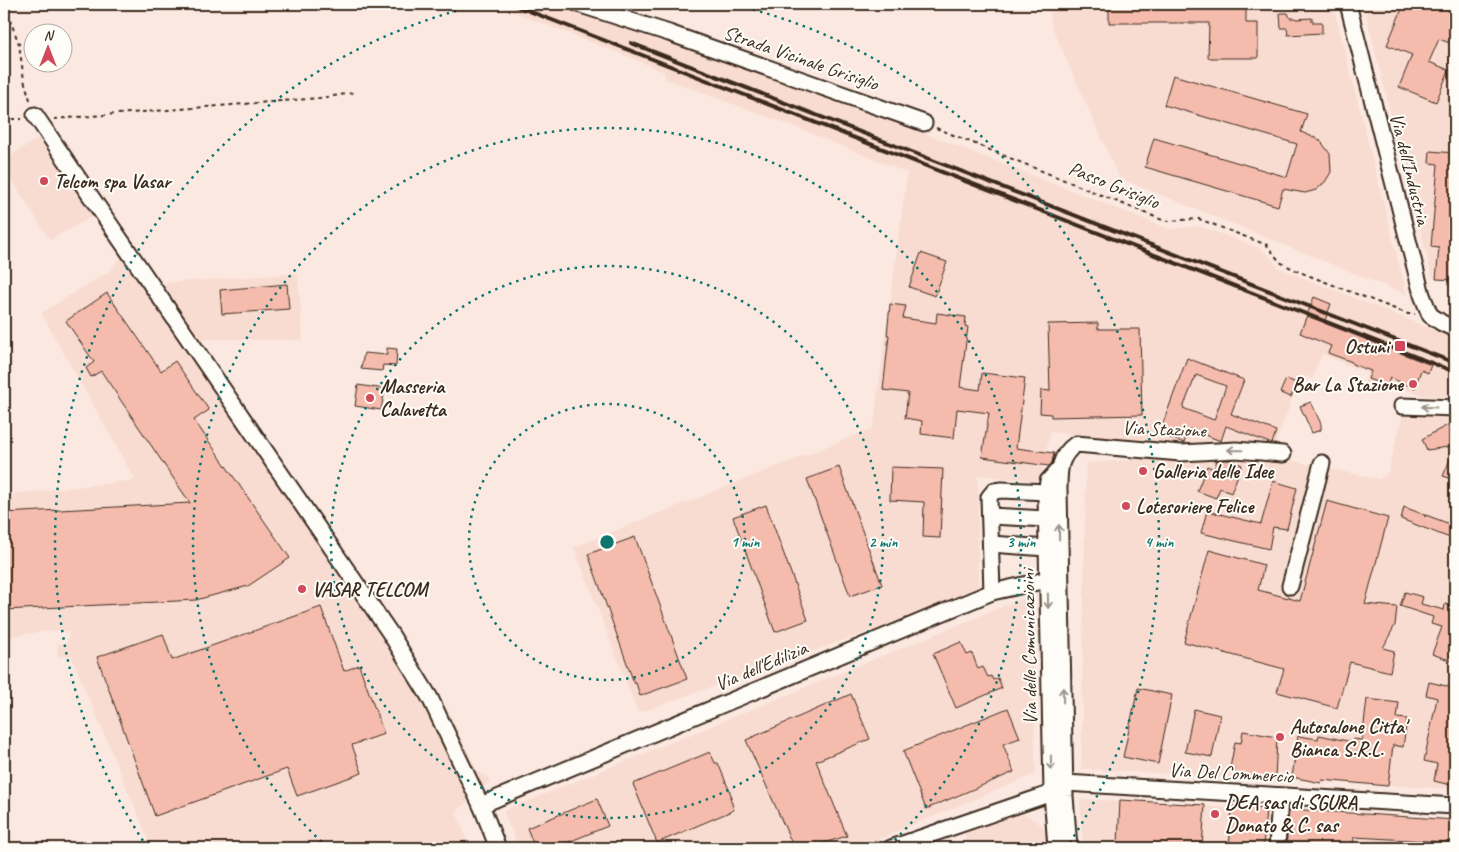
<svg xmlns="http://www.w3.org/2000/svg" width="1459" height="852" font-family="Caveat,sans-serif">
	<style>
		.built { fill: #f9dcd1 }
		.building { fill: #f5bcad; stroke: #3b2a1e; fill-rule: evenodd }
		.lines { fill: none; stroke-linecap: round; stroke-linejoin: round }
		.minor-casing { stroke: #3b2a1e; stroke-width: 19 }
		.path { stroke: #3b2a1e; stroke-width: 2; stroke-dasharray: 4 4; stroke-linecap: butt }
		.minor { stroke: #fdfcf7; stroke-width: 15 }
		.rail { stroke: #3b2a1e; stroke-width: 4 }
		.oneway { stroke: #9c938a }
		.ring { fill: none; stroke: #0f766e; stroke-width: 2.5; stroke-dasharray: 2.5 5 }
		.poi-dot { fill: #d1495b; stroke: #fdfcf7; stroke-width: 2 }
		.labels { text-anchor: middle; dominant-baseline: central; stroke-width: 4; stroke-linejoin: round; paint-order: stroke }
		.street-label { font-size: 20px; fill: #3b2a1e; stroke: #fdfcf7 }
		.poi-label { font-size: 20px; font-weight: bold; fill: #3b2a1e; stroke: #fdfcf7; text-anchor: start }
		.centre { fill: #0f766e; stroke: #fdfcf7; stroke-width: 2.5 }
		.ring-label { font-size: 15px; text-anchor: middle; font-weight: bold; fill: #0f766e; stroke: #fdfcf7; stroke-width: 4; stroke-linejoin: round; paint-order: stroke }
	</style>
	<rect width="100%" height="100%" fill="#fbe9e1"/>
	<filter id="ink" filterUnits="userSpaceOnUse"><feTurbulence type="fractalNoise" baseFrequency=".02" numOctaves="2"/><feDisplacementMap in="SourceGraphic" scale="10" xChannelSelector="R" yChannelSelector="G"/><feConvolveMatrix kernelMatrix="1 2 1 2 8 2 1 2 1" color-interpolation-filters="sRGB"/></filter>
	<g filter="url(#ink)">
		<!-- built -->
		<g class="built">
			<path d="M492,4h67l92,27 230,85 289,113 30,-3 57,21 10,6 12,15 176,70v60l-34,-3 -27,-10 -4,8 -26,-9 3,-11 -45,-19 -10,25 -11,-4 -26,70 -53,-1 -42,1 -130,-13 -10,50 -62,-7v118l-340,120 -64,-166 299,-119 34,-255 -112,-46 -130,-48 -1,-7 -30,-13z"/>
			<path d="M1049,4h284l74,291 -288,-117 -68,-153z"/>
			<path d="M1363,4h92v275l-23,-2z"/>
			<path d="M54,128l107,155 137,-10 5,67 -105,-1 188,271 59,94 32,67 14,9 -35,32 14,36h-318l-81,-192 -13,1 -1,-13h9l3,-12 -12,-2 -53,7v-142l131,-15 -94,-167 70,-43 9,-13 -28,-40 -42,23 -46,-72v-8z"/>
			<path d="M1404,409l51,2v378l-374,-20 5,-306 148,-10 51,6 94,20 9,-7z"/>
			<path d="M1031,595l5,179 -179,74h-338l-16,-37z"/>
			<path d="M1080,799l375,22v27h-372z"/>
			<path d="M1025,814l17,11 7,13v10h-83l-1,-16 47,-16z"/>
		</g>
		<!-- building -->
		<g class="building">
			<path d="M1109,4h137v19h12v35h-50l1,-35h-100z"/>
			<path d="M1404,4h51v41l-16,-6 -10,23 20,8 -13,32 -37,-15 13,-32 -25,-10z"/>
			<path d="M1280,13h8l2,5h6v1l16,-1v4h10v11l-34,2 -1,-7h-6z"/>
			<path d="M1173,75l134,39 -6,18 19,8 10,14 1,18 -6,10 -9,8 -11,3 -22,-4 -5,17 -133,-39 9,-29 133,39 10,-33 -133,-39z"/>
			<path d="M1430,151l25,2v127l-19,-1 3,-31 -8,-1 7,-83 -9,-1z"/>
			<path d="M921,253l26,9 -12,34 -26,-9z"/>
			<path d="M287,284l2,25 -67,5 -2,-24z"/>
			<path d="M107,293l54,78 14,-10 34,49 -15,10 96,138 -42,28 -52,14 -192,10v-97l186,-10 -89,-132 -10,6 -5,-9 8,-6 -28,-41z"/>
			<path d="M1314,297l17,7 -7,19 107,42 -3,8 -7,-3 -6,18 -25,-10 -3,8 -19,-7 3,-8 -19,-7v-2l-24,-9 3,-7 -31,-13z"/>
			<path d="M890,304l16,2 -3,12 33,5 1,-10 29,4 -1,9 3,1 -8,60 20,3 2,-17 43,5 -9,70 38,5 -2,10 -3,3 -67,-9 7,-44 -32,-4 -3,29 -33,-4 1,-13 -17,-3 3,-25 -25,-3 6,-55h-2z"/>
			<path d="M1098,323v6h42l2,86 -91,2v-3l-11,-1 1,-23 9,1 -2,-67z"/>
			<path d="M387,348l10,1 -1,17 -13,-1 -1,6 -21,-2 3,-16 23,2z"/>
			<path d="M1187,358l57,22 -13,34 45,17 -4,13 -46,-18 -5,15 -32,-12 -5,14 -25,-9zM1196,375l30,11 -12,34 -31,-12z"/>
			<path d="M1286,379l11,4 -6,14 -11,-4z"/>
			<path d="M358,385l27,4 -4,21 -26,-4z"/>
			<path d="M1311,402l10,22v6l-9,3 -12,-27z"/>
			<path d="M1455,421v25l-28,4 -5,-11z"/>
			<path d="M1455,448v32l-12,-4z"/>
			<path d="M1217,460h13l12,5 -11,28 -11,-5 -4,10 -19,-7 10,-25 7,3z"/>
			<path d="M839,467l43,118 -32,11 -43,-117z"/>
			<path d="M891,467l52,2 -3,69 -17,-1 1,-35 -34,-2z"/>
			<path d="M1273,481l24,7 -10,41 -14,-2 -4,22 -68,-16 6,-22 54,13z"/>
			<path d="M1327,501l61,17 -23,86 32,3 -2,18 -12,23 11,3 -4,21 -40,-10 -13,46 -60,-16 7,-23 -100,-27 25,-92 55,15 -6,25 42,11z"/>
			<path d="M766,505l42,115 -33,12 -42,-115z"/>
			<path d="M1404,507l21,8v2l1,-2 29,11v14l-54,-21z"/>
			<path d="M635,537l52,142 -47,17 -4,-13h-2l-46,-129z"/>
			<path d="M1405,592l18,5 -2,7 23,6 1,-6 10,3v55l-23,-8 10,-27 -11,-3 2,-7 -33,-11z"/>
			<path d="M321,607l23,64 15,-6 25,69 -32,11 10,28 -65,23 -10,-27 -132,47 -58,-159 66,-23 9,26z"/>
			<path d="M961,642l6,13 5,-2 6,16 5,-2 5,10 3,-1 2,4 5,-2 4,10 -46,20 -23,-54z"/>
			<path d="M1429,682l26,6v98l-21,-5 3,-17 -13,-3 13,-63 -11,-3z"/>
			<path d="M1138,688l34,7 -14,69 -35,-7z"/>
			<path d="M851,694l19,45 -54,22 31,75 -40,12h-13l-48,-108z"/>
			<path d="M1367,699l32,4 -2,15 10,1 -4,28 -10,-2 -5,41 -66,-6 -1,3 -29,-6 6,-41 20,3 1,-4 33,7 1,-3 9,1z"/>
			<path d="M1008,708l12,30 -17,6 11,28 -88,37 -23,-58z"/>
			<path d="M1194,709l26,6 -8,42 -27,-5z"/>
			<path d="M1243,731l34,6 -2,42 -41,-4 1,-6 -5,-1 5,-26 6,1z"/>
			<path d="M710,752l5,11h3l14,34h-2l4,13 -77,33 -24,-59z"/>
			<path d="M597,799l11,27 -54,22h-19l-8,-20z"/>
			<path d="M1120,800l85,5 -3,43 -84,-4z"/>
			<path d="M1232,806l34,2 -3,40h-34z"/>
			<path d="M1289,809l166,11v28h-9v-6l-92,-5 -1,11h-67z"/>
		</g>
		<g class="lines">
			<!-- minor casing -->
			<g class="minor-casing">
				<g id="minor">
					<path d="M578,4l91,29 255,90"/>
					<path d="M1348,4l74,291 8,20 12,8 13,6"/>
					<path d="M35,115l355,518 40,65 51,107 17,43"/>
					<path d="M1402,406l53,2"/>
					<path d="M990,516l56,3"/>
					<path d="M991,544l56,4"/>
					<path d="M1290,586l32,-123"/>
					<path d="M992,592l-3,-95 5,-6 8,-1 45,2"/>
					<path d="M1065,783l390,23"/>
					<path d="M481,805l511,-213 68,-15"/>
					<path d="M891,848l161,-55"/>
					<path d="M1056,848l-4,-55 -6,-297 2,-15 11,-12"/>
					<path d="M1069,848l-4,-52 -6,-307c0,-19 0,-33 17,-45l105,9 55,-3 47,4"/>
					<path d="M1277,848l3,-52"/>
				</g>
			</g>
			<!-- path -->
			<g class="path">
				<path d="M4,4l15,40 5,36 7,23"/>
				<path d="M4,119h18"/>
				<path d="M54,119l266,-21 33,-5"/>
				<path d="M936,128l229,93 34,-2 68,26 13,17 17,9 111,43h7"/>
			</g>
			<!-- minor -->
			<use href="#minor" class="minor"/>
			<!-- rail -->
			<g class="rail">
				<path d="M511,4l944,368"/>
				<path d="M631,43l824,320"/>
			</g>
		</g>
		<!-- one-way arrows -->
		<defs><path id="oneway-shaft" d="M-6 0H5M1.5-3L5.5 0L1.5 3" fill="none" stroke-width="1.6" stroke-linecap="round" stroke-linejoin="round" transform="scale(1.25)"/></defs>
		<g class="oneway">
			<use href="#oneway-shaft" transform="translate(1429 407) rotate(-177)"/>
			<use href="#oneway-shaft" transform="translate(1235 450) rotate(-179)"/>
			<use href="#oneway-shaft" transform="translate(1059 532) rotate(-91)"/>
			<use href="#oneway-shaft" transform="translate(1048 601) rotate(89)"/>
			<use href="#oneway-shaft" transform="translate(1063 695) rotate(-91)"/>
			<use href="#oneway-shaft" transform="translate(1051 763) rotate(89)"/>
		</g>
	</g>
	<!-- distance rings -->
	<g class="ring">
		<circle cx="607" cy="542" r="138"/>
		<circle cx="607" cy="542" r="276"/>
		<path d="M327 847A414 414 0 1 1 887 847"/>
		<path d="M147 847A552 552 0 0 1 483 4M731 4A552 552 0 0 1 1067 847"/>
	</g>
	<!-- markers -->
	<g class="poi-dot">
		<circle cx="44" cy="181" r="5"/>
		<rect x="1394" y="340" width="12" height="12" rx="2.5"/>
		<circle cx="1413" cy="384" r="5"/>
		<circle cx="370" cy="398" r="5"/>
		<circle cx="1143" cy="471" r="5"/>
		<circle cx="1126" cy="506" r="5"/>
		<circle cx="302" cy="589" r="5"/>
		<circle cx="1280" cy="737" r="5"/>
		<circle cx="1215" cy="814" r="5"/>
	</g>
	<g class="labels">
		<!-- street labels -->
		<g class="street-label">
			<text transform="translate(801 58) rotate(19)">Strada Vicinale Grisiglio</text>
			<text transform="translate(1410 169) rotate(76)">Via dell'Industria</text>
			<text transform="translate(1114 185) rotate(22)">Passo Grisiglio</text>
			<text transform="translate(1164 429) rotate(2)">Via Stazione</text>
			<text transform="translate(1029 647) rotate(-91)">Via delle Comunicazioini</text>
			<text transform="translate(761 666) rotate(-23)">Via dell'Edilizia</text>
			<text transform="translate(1231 773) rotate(3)">Via Del Commercio</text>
		</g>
		<!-- poi labels -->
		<g class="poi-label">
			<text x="54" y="181">Telcom spa Vasar</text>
			<text x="1389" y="346" text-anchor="end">Ostuni</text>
			<text x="1403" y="384" text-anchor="end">Bar La Stazione</text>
			<text x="380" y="386">Masseria<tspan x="380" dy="23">Calavetta</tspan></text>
			<text x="1153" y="471">Galleria delle Idee</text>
			<text x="1136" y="506">Lotesoriere Felice</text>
			<text x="312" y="589">VASAR TELCOM</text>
			<text x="1290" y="726">Autosalone Citta'<tspan x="1290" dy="23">Bianca S.R.L.</tspan></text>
			<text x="1225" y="802">DEA sas di SGURA<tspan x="1225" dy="23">Donato &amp; C. sas</tspan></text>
		</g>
	</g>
	<circle cx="607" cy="542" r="8" class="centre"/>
	<g class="ring-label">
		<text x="745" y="547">1 min</text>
		<text x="883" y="547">2 min</text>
		<text x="1021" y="547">3 min</text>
		<text x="1159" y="547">4 min</text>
	</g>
	<!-- margin -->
	<rect width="1459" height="852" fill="none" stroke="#fdfcf7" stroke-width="20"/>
	<rect x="10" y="10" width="1439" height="832" fill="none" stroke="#3b2a1e" stroke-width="2" filter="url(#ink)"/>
	<!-- north arrow -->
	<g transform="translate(48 48)"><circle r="24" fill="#fdfcf7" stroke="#afa8a0"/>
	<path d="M0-4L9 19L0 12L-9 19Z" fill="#d1495b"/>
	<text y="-8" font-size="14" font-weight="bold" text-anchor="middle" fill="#3b2a1e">N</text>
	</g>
</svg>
